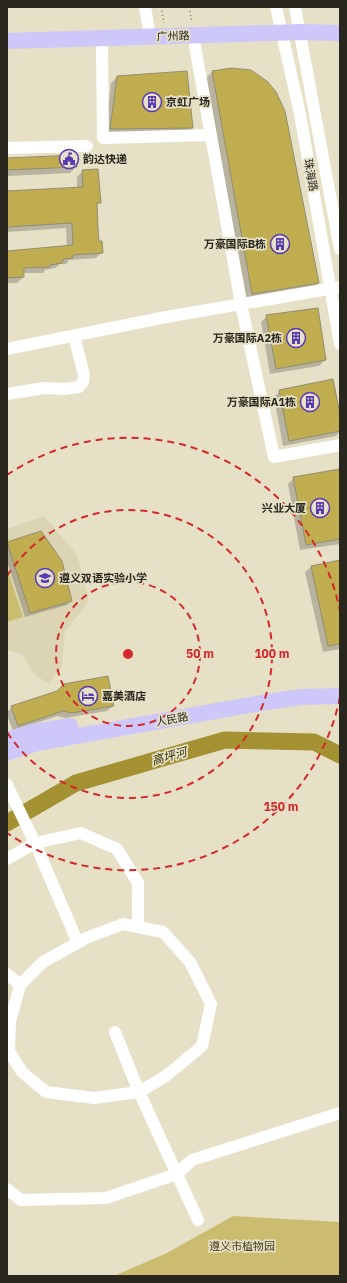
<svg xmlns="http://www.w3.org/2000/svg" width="347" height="1283" font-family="'IBM Plex Sans','Noto Sans SC',sans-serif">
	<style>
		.built { fill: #dbd5b4 }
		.green { fill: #ccbc6f }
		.shadow { fill: #0003 }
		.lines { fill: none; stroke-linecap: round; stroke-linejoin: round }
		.river { stroke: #a49131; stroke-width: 17 }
		.building { fill: #c0ad50; stroke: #928d75 }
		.path { stroke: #7e7b6a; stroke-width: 1.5; stroke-dasharray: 1 3; stroke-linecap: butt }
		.minor { stroke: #fff; stroke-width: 12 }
		.major { stroke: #cec7fa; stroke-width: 16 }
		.ring { fill: none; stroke: #d62828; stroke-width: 2; stroke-dasharray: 7 5 }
		.labels { text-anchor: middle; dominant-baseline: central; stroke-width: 3.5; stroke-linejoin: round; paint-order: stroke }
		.street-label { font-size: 11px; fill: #28261d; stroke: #e5e0c6 }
		.poi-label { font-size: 11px; font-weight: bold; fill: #28261d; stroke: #e5e0c6; text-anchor: start }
		.park-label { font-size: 11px; fill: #443c14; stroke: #e5e0c6 }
		.water-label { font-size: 12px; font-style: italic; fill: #3a3209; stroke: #e5e0c6 }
		.centre { fill: #d62828; stroke: #e5e0c6; stroke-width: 2 }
		.ring-label { font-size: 12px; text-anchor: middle; font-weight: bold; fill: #d62828; stroke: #e5e0c6; stroke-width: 3.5; stroke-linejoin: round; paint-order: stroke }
	</style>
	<rect width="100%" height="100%" fill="#e5e0c6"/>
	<!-- built -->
	<path class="built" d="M44,516l33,39 12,46 -24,31 -3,34 -13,18 -16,-11 -11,-19 -15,-4v-121z"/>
	<!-- green -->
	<g class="green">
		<path d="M7,568l16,49 -16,5z"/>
		<path d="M233,1216l107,6v54h-226l53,-23z"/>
	</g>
	<!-- shadow -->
	<g class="shadow">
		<path d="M232,69l86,214 -6,6 -65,11 -41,-222 6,-6z"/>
		<path d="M117,77l75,51 -6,6 -81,1 6,-52z"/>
		<path d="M7,159l69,8 -6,6 -63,3z"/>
		<path d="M83,171l17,31 -4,4 2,36 4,10 -6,6 -27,2 -3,4h-6l-5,4 -10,2 -2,3h-20v4l-6,6h-10v-31l60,-6 -1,-18 -59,4v-40l70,-3v-12z"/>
		<path d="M267,316l58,44 -6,6 -49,8 -9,-52z"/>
		<path d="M280,391l60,28v13l-4,4 -53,10 -9,-49z"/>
		<path d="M340,470v74l-40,6 -12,-66 6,-6z"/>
		<path d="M41,532l30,69 -4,4 -42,12 -18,-56v-18z"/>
		<path d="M340,561v88l-17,3 -18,-80 6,-5z"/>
		<path d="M113,706l-6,5 -42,7 -8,-2 -44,15 -6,-16v-3l5,-5z"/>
	</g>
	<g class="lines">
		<!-- river -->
		<path class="river" d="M7,823l69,-40 149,-43 89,2 26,13"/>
	</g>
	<!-- building -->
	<g class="building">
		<path d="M232,68l19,2 17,12 8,10 9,19 34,172 -67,11 -40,-223z"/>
		<path d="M187,71l6,57 -83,1 7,-53z"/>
		<path d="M76,155l1,12 -70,3v-12z"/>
		<path d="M98,169l3,34h-4l1,25 1,13h3l1,12 -30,2v3l-10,1 -1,4 -12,2v2l-26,1v9l-17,1v-27l66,-6 -1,-22 -65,4v-36l76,-4 -1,-17z"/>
		<path d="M318,308l8,52 -50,9 -10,-54z"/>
		<path d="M333,379l7,35v17l-51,10 -10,-51z"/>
		<path d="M340,469v70l-34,6 -13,-68z"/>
		<path d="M41,531l21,30 10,40 -42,12 -23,-71z"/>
		<path d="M340,560v84l-12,2 -17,-80z"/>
		<path d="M108,676l6,30 -43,7 -8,-2 -45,15 -7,-20 46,-15 7,-7z"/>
	</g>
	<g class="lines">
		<!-- path -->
		<g class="path">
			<path d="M161,7l3,16"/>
			<path d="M189,7l3,15"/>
		</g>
		<!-- minor -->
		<g class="minor">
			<path d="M145,7l5,29"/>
			<path d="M276,7l24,107 40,230"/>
			<path d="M295,7l45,242"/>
			<path d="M195,46l46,258 33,153 66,-12"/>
			<path d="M102,49l1,89 108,-3"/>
			<path d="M7,148l80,-2"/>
			<path d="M7,349l159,-32 174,-30"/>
			<path d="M7,394l37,-6 21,1 14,-2 4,-5 1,-7 -10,-39"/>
			<path d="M7,785l28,58 43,100"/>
			<path d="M7,859l28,-16 46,-10 36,16 21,34v44"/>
			<path d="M123,924l40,8 27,30 21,42 -9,42 -36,30 -27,16 -45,6 -48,-6 -24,-20 -13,-21 1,-29 10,-37 23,-23 43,-24z"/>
			<path d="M7,974l13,11"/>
			<path d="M115,1032l24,60 59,128"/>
			<path d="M7,1189l14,11 85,-2 71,-24 15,-14 148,-47"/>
		</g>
		<!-- major -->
		<g class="major">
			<path d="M7,41l294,-9 39,1"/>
			<path d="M7,740l26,-8 37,-6"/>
			<path d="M7,753l31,-10 229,-41 34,-5 39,-1"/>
		</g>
	</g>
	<!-- distance rings -->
	<g class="ring">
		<circle cx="128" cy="654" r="72"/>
		<path d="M7 576A144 144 0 1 1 7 732"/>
		<path d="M340 697A216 216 0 0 1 7 833M7 475A216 216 0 0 1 340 611"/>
	</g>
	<!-- icons -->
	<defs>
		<g id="building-ring" transform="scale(1)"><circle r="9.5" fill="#e5e0c6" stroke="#5a3ab2" stroke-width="1.5"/><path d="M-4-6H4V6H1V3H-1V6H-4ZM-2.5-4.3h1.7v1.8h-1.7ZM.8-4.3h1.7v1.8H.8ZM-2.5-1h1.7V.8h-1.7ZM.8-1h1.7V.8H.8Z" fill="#5a3ab2"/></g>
		<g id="civic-ring" transform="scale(1)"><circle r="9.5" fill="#e5e0c6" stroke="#5a3ab2" stroke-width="1.5"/><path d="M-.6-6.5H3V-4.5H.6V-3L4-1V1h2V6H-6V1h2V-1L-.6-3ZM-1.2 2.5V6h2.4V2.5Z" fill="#5a3ab2"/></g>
		<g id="school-ring" transform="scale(1)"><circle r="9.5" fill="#e5e0c6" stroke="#5a3ab2" stroke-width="1.5"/><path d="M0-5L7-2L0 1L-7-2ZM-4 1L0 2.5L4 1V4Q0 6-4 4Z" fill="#5a3ab2"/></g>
		<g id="hotel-ring" transform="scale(1)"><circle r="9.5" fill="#e5e0c6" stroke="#5a3ab2" stroke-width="1.5"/><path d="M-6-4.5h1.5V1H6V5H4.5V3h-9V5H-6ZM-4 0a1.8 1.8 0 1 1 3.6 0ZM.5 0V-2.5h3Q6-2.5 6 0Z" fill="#5a3ab2"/></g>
	</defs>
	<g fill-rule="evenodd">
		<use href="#building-ring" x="152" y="102"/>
		<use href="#civic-ring" x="69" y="159"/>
		<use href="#building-ring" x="280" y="244"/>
		<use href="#building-ring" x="296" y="338"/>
		<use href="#building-ring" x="310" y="402"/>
		<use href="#building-ring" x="320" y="508"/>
		<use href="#school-ring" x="45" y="578"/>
		<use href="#hotel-ring" x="88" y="696"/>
	</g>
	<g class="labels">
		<!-- street labels -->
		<g class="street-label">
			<text transform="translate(173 36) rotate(-2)">广州路</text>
			<text transform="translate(311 175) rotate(80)">珠海路</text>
			<text transform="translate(172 719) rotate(-10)">人民路</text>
		</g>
		<!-- poi labels -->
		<g class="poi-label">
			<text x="166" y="102">京虹广场</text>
			<text x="83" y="159">韵达快递</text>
			<text x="266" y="244" text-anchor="end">万豪国际B栋</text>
			<text x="282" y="338" text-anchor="end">万豪国际A2栋</text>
			<text x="296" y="402" text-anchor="end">万豪国际A1栋</text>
			<text x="306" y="508" text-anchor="end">兴业大厦</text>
			<text x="59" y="578">遵义双语实验小学</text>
			<text x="102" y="696">嘉美酒店</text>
		</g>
		<!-- park labels -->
		<g class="park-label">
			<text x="242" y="1246">遵义市植物园</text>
		</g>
		<!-- water labels -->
		<g class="water-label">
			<text transform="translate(169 756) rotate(-16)">高坪河</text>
		</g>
	</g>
	<circle cx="128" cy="654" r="6" class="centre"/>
	<g class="ring-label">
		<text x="200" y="658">50 m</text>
		<text x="272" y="658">100 m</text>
		<text x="281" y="811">150 m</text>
	</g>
	<!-- border -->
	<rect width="347" height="1283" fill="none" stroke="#28261d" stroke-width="16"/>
</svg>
